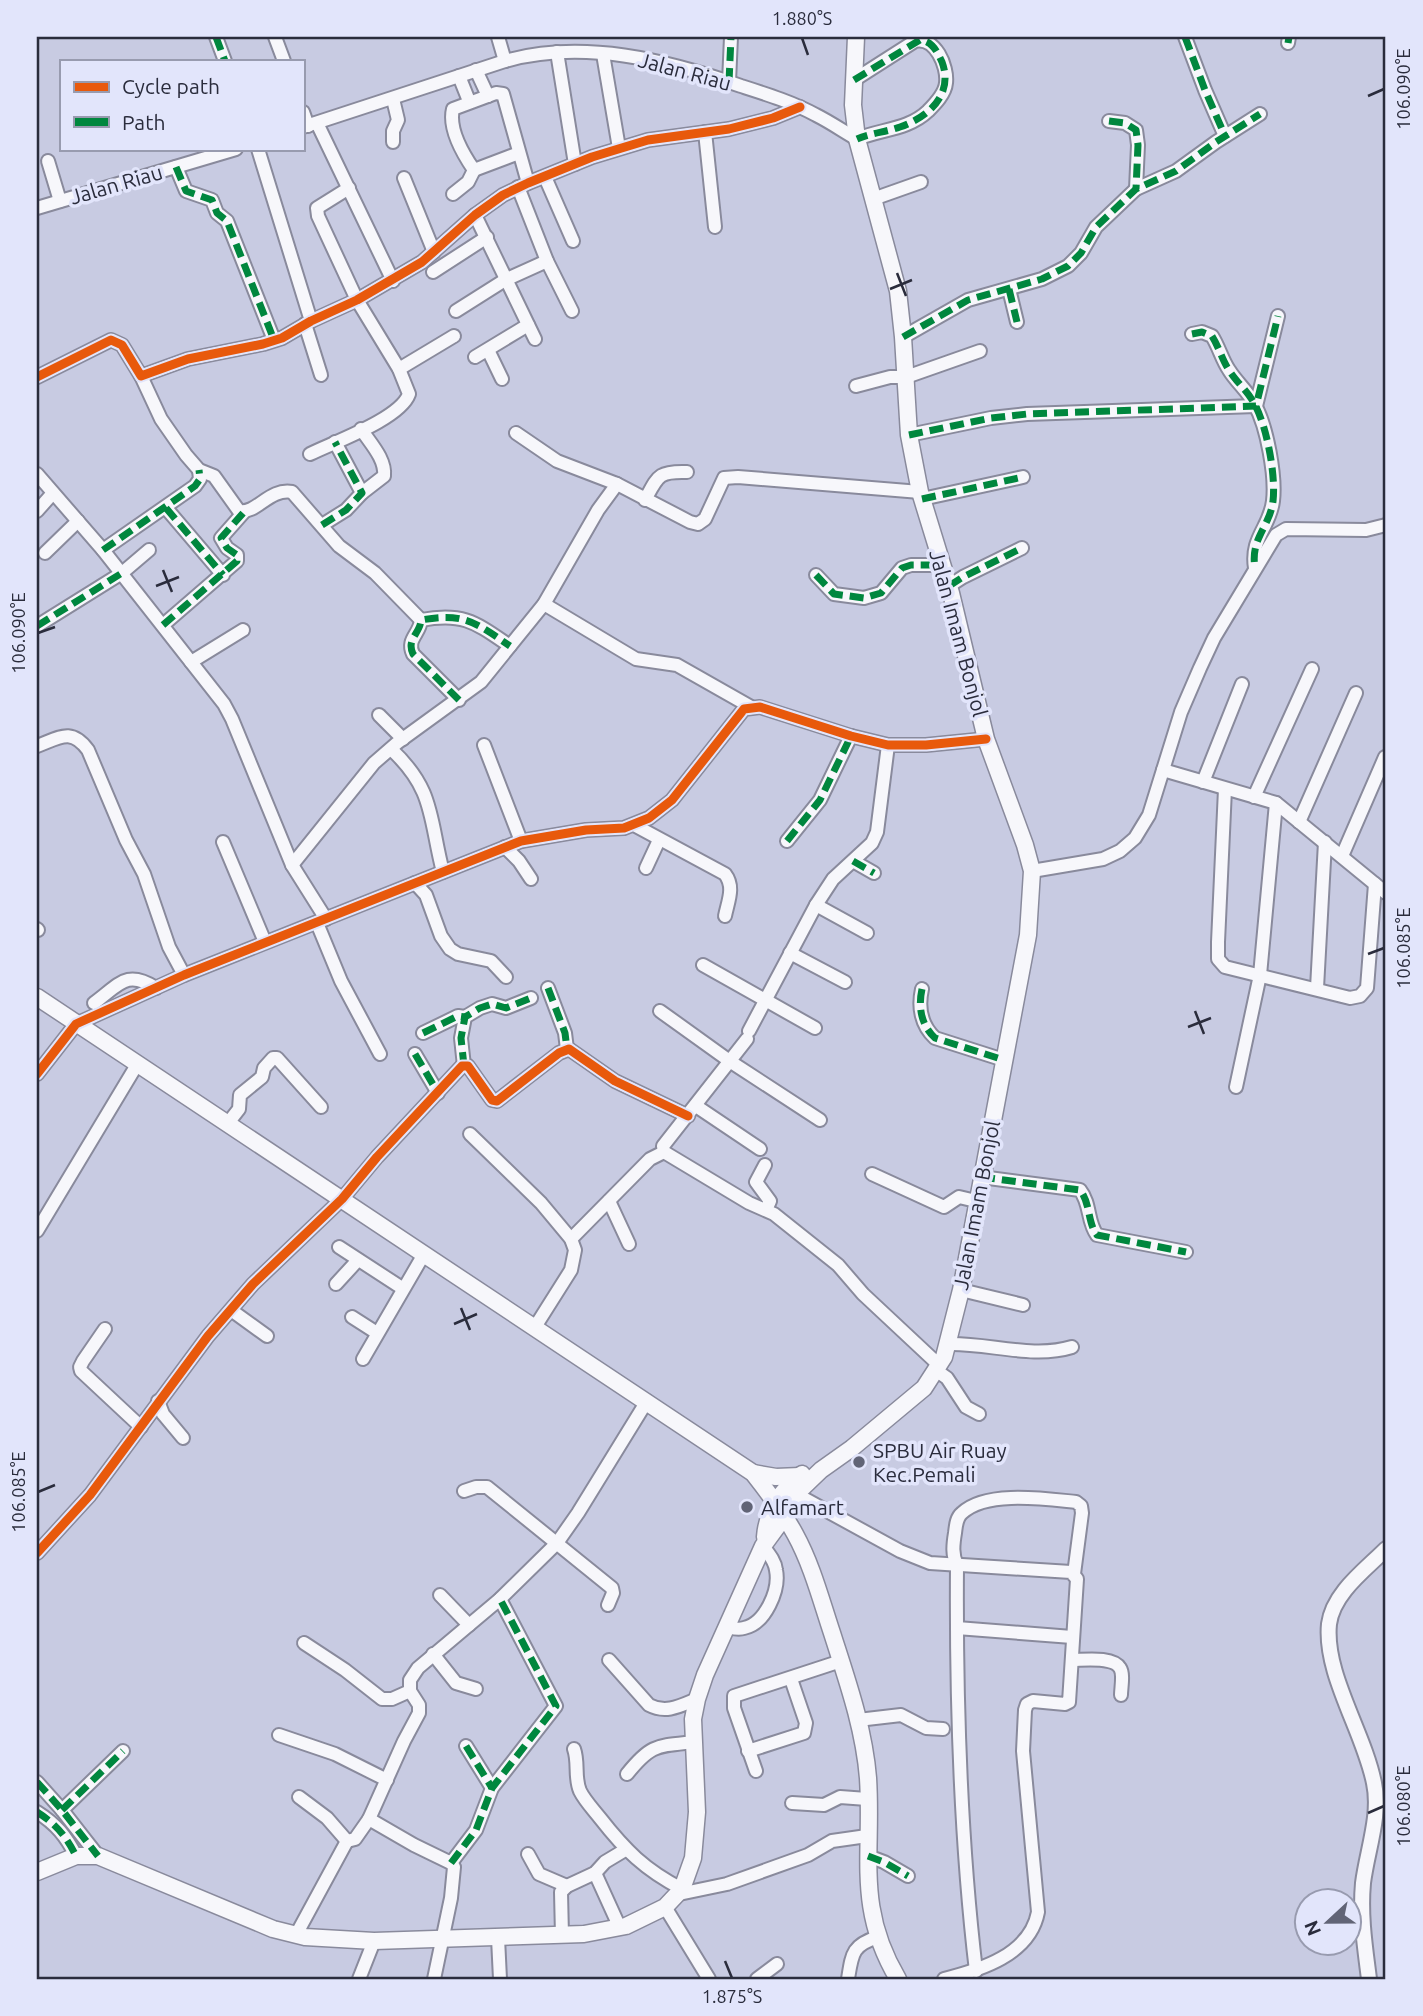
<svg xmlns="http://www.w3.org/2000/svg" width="1423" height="2016" font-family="Ubuntu,sans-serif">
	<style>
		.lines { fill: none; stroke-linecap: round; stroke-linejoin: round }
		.minor-casing { stroke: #898a9c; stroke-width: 16 }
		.tertiary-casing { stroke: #898a9c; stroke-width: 18 }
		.secondary-casing { stroke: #898a9c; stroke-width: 19 }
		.minor { stroke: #f7f7fb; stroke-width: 12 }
		.tertiary { stroke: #f7f7fb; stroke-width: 14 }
		.secondary { stroke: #f7f7fb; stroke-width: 16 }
		.quiet { stroke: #00873e; stroke-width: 7; stroke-dasharray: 14 7; stroke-linecap: butt }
		.cycleway-casing { stroke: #e2e5fb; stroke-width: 13 }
		.cycleway { stroke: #e8590c; stroke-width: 9 }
		.ticks { fill: none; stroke: #2a2c3c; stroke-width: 2.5 }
		.poi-dot { fill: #616476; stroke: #e2e5fb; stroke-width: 2.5 }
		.labels { text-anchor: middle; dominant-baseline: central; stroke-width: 7; stroke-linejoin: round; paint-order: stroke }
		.street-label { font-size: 21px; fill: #2a2c3c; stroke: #e2e5fb }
		.poi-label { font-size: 21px; fill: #2a2c3c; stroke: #e2e5fb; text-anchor: start }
		.neatline { fill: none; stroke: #2a2c3c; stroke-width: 2.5 }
		.ticks-label { font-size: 18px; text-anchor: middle; fill: #2a2c3c }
	</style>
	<rect width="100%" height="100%" fill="#c8cbe2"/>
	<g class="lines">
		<!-- minor casing -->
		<g class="minor-casing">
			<g id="minor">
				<path d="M216,37l9,24"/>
				<path d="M275,37l9,24"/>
				<path d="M498,37l7,24"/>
				<path d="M1185,37l20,53 20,46"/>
				<path d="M1288,43l1,-6"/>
				<path d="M557,52l18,112"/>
				<path d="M603,54l16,94"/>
				<path d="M476,70l12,26"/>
				<path d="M459,76l10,25"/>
				<path d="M729,82l2,-45"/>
				<path d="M393,99l5,21 -5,11v11"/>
				<path d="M303,112l5,14"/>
				<path d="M1109,121l16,2 11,7 2,15 -2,44"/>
				<path d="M317,123l76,158"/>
				<path d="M303,127l202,-66c78,-22 161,-1 236,25 25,8 51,16 75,29 14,7 27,16 41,24 24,-10 51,-9 71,-28 7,-7 17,-17 18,-28 2,-17 -11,-47 -31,-42l-61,39"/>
				<path d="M705,132l10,95"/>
				<path d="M258,149l53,172"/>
				<path d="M519,153l-45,17c-11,-16 -26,-41 -21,-61l43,-16 7,1 25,89"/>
				<path d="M48,161l12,40"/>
				<path d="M176,167l10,24 26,9 5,13 10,8 47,119"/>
				<path d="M545,177l28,64"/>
				<path d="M404,178l30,74"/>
				<path d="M518,187l29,74 25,50"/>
				<path d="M453,194l15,-12 6,-12"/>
				<path d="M873,199l48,-17"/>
				<path d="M37,208l199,-59"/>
				<path d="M475,215l60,124"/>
				<path d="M433,272l54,-35"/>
				<path d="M1009,289l8,33"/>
				<path d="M456,311l49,-31 42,-19"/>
				<path d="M305,324l16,51"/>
				<path d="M1192,334l10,-2 10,4c7,11 10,24 17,34 8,13 19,21 26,35 12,22 21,71 18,96 -3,26 -23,37 -18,67"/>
				<path d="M903,337l65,-37 74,-21 26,-13 13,-13 15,-26 40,-38 40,-18 40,-29 44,-28"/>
				<path d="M488,350l14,29"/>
				<path d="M475,357l53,-32"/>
				<path d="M399,369l55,-33"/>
				<path d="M141,376l20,43 25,36 13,15 15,6 25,35c18,3 30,-23 53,-19l47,54 36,27 46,47"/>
				<path d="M37,377l74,-37 11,5 19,31 47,-17 75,-15 19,-6 29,-17 46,-21 65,-38 53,-47 28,-20 25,-12 64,-26 56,-17 81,-11 44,-11 27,-11"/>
				<path d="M856,386l34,-9h16l74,-26"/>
				<path d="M361,429c9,14 25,30 23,47l-22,17"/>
				<path d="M516,433l41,28 60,23"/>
				<path d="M909,435l82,-17 36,-4 229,-8 22,-90"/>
				<path d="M310,454c24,-12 90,-35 99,-60l-10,-25 -42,-69 -39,-84 -1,-8 32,-20"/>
				<path d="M37,474l66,76 121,154 8,15 60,146 34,54"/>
				<path d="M922,499l101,-22"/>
				<path d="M645,500c13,-24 13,-29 42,-28"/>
				<path d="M166,508l57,67"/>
				<path d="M37,511l16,-18"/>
				<path d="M322,525l24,-15 16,-17 -27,-51"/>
				<path d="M103,550l92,-64 5,-7 -1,-9"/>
				<path d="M45,553l33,-32"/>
				<path d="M816,575l18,19 30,4 17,-5 21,-25 9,-3h31"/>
				<path d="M949,586l14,-9 59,-29"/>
				<path d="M544,604l92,55 41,6 74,42"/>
				<path d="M421,620c-1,14 -15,19 -8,34l46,46"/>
				<path d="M421,620c43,-8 55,3 89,26"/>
				<path d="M163,625l74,-64v-6l-10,-7 -6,-10 23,-26"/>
				<path d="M37,626l85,-53 27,-23"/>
				<path d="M191,662l52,-32"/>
				<path d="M379,715l24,24"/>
				<path d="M484,745l37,96"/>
				<path d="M37,746c22,-8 34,-19 51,4l38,90 18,34 25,73 15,28"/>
				<path d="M391,749c44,41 38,69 52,123"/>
				<path d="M1163,770l113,33 110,90"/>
				<path d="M1203,782l39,-98"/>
				<path d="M1225,789l-7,153v17l7,8 125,31 10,-2 7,-8 8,-104"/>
				<path d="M1254,797l58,-128"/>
				<path d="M1299,822l57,-129"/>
				<path d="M634,825l91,49c10,13 3,27 0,42"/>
				<path d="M787,841l33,-41 31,-64"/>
				<path d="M223,842l42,100"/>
				<path d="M505,847l14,14 12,18"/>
				<path d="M1342,856l43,-99"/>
				<path d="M853,861l21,12"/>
				<path d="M292,865l82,-102 23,-20 84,-61 63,-78 54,-94 19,-26 73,38 8,2 7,-5 19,-41 14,-1 182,15"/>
				<path d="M646,868l13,-28"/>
				<path d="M1032,871l71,-12 17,-8 15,-13 14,-23 32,-103 19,-44 14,-30 62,-103 10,-6 80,1 20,-5"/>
				<path d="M415,883l11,12 15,41 9,13 8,5 33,7 15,16"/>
				<path d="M816,905l51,28"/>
				<path d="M317,923l24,58 39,73"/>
				<path d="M37,929l1,1"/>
				<path d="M790,953l55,29"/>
				<path d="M703,965l112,63"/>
				<path d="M548,988l17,45 2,16"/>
				<path d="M1317,988l8,-146"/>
				<path d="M922,989c-4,18 -1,36 13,49l69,22"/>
				<path d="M94,1003c25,-18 32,-34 62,-15"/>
				<path d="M660,1011l71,51 89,58"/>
				<path d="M749,1031l67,-126 17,-26 39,-36 5,-11 11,-87"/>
				<path d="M423,1033l35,-17 7,1"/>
				<path d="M747,1039l-84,107 1,6 85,51 25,11 64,51 25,29 77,72"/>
				<path d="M415,1054l23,39"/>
				<path d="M464,1066l-3,-28 4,-21 15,-9 12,-4 14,4 25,-10"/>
				<path d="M37,1074l39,-50 108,-49 337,-134 65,-11 38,-2 25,-10 23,-18 72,-91 16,-2 91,29 37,9h38l60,-6"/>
				<path d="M1236,1087l24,-112 16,-172"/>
				<path d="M696,1106l64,43"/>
				<path d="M228,1123l11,-14 1,-14 22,-18 2,-9 9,-10h4l44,49"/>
				<path d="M470,1134l71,69 30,36 4,11 -4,20 -36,57"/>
				<path d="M765,1165l-9,17 14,19 -4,9"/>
				<path d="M872,1174l72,33 15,-10 17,4"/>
				<path d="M981,1177l99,13c11,14 7,32 17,45l89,17"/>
				<path d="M609,1201l20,43"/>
				<path d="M37,1231l101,-168"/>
				<path d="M571,1239l79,-80 14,-7"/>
				<path d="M339,1247l63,41"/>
				<path d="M336,1284l22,-24"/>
				<path d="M961,1290l62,15"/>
				<path d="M231,1310l36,26"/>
				<path d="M352,1317l25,16"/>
				<path d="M105,1329l-22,32 -3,6 1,4 60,56"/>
				<path d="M949,1344c40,-1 84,15 123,3"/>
				<path d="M363,1359l61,-105"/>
				<path d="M937,1371l10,7 19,29 13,7"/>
				<path d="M158,1401l5,13 20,24"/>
				<path d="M464,1491l12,-4h11l125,101 1,5 -5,12"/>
				<path d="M796,1494l104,57 30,12 141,9 6,7 -8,123 -4,2 -32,-3 -6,3 -2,6 -2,41 15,161c-8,43 -58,58 -94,67"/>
				<path d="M37,1553l53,-58 118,-159 45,-52 89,-85 35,-42 85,-91h6l24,34 5,1 62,-48 10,-4 46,32 73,35"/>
				<path d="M440,1595l29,30"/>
				<path d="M727,1627c5,1 11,3 17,1 21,-4 36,-38 32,-58 -1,-9 -7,-16 -13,-24"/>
				<path d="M957,1628l115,9"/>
				<path d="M304,1643l41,27 37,29h10l18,-8"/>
				<path d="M433,1654l23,29 20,6"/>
				<path d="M609,1660l40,45c17,9 31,1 48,-6"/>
				<path d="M1072,1660c12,0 41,-4 48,8 4,6 1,20 1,27"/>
				<path d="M858,1720l43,-5 25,13 17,1"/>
				<path d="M279,1735l56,19 52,26"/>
				<path d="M466,1746l26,42"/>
				<path d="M574,1749c5,14 0,28 6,42 5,10 13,18 20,27 25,32 45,52 82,71"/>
				<path d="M748,1751l56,-18 2,-10 -15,-44"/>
				<path d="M756,1771l-22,-63v-12l107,-35"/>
				<path d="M627,1774c24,-30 30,-28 67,-32"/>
				<path d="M37,1782l25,28 36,46"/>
				<path d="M299,1797l28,21 20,23 8,-2 14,-20"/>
				<path d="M792,1803l32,2 16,-8 27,2"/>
				<path d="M62,1810l61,-59"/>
				<path d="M37,1812c19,12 29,24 39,44"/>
				<path d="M528,1854l11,20 28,12"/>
				<path d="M868,1856l16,6 24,14"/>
				<path d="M451,1863l25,-33 16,-42 64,-82 -56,-107"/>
				<path d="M595,1873l25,55"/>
				<path d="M679,1894l48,-10 81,-29 24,-14 35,-5"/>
				<path d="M665,1907l44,72"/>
				<path d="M296,1935l51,-94"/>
				<path d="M562,1936l-1,-44 6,-6 28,-13 10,-11 20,-12"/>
				<path d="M498,1938l2,41"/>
				<path d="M976,1971c-16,-134 -20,-271 -19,-406 -5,-10 -4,-20 -2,-32 1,-7 1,-15 7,-20 24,-23 84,-14 114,-11l5,4 1,7 -8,61"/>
				<path d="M359,1979l15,-38"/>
				<path d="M434,1979l17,-81 3,-31 -3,-4 -37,-18 -45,-26 35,-78 15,-28v-8l-9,-14v-11l8,-12 82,-69 57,-56 21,-30 69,-112"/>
				<path d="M757,1979l20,-15"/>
				<path d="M848,1979c4,-25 4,-34 30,-42"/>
			</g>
		</g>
		<!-- tertiary casing -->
		<g class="tertiary-casing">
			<path id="tertiary" d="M1369,1979c-4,-32 -9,-63 -6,-96 4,-32 18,-68 11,-100 -10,-51 -50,-109 -45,-159 4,-31 36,-54 57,-75"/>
		</g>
		<!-- secondary casing -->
		<g class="secondary-casing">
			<g id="secondary">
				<path d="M37,997l716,476c15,19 30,39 42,61 17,31 26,66 37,99 15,47 32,95 36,145 5,77 -13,129 30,201"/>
				<path d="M753,1473l23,4 24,-1"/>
				<path d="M765,1537c2,-27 16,-47 37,-63"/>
				<path d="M37,1872l39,-16h22l175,73 32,8 69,4 210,-7 42,-8 39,-19 17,-18 11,-31 4,-46 -4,-93 4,-20 8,-24 58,-129 22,-30 11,-22 25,-24 31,-22 72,-60 20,-31 17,-67 67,-355 4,-64 -7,-26 -39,-106 -35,-146 -31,-101 -11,-57 -6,-98 -5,-46 -41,-152 -4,-34 3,-68"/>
			</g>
		</g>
		<!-- minor -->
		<use href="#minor" class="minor"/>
		<!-- tertiary -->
		<use href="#tertiary" class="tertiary"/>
		<!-- secondary -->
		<use href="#secondary" class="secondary"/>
		<!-- quiet -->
		<g class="quiet">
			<path d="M216,37l9,24"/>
			<path d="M1185,37l20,53 20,46"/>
			<path d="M1288,43l1,-6"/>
			<path d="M854,80l66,-40c12,1 17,11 22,22 12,32 -13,55 -42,65 -14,5 -29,6 -43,12"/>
			<path d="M729,82l2,-45"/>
			<path d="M1109,121l16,2 11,7 2,15 -2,44"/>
			<path d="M176,167l10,24 26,9 5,13 10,8 47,119"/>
			<path d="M1009,289l8,33"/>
			<path d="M1192,334l10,-2 10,4c7,11 10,24 17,34 8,13 19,21 26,35 12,22 21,71 18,96 -3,26 -23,37 -18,67"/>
			<path d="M903,337l65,-37 74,-21 26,-13 13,-13 15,-26 40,-38 40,-18 40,-29 44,-28"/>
			<path d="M909,435l82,-17 36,-4 229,-8 22,-90"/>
			<path d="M922,499l101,-22"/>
			<path d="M166,508l57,67"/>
			<path d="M322,525l24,-15 16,-17 -27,-51"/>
			<path d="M103,550l92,-64 5,-7 -1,-9"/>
			<path d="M816,575l18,19 30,4 17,-5 21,-25 9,-3h31"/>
			<path d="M949,586l14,-9 59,-29"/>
			<path d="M163,625l74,-64v-6l-10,-7 -6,-10 23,-26"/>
			<path d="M37,626l85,-53"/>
			<path d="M459,700l-46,-46c-7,-15 7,-20 8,-34 43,-8 55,3 89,26"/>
			<path d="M787,841l33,-41 31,-64"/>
			<path d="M853,861l21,12"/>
			<path d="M548,988l17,45 2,16"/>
			<path d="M922,989c-4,18 -1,36 13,49l69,22"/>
			<path d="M423,1033l35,-17 7,1"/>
			<path d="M415,1054l23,39"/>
			<path d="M464,1066l-3,-28 4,-21 15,-9 12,-4 14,4 25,-10"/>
			<path d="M981,1177l99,13c11,14 7,32 17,45l89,17"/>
			<path d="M466,1746l26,42"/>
			<path d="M37,1782l25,28 36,46"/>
			<path d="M62,1810l61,-59"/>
			<path d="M37,1812c19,12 29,24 39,44"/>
			<path d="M868,1856l16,6 24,14"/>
			<path d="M451,1863l25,-33 16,-42 64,-82 -56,-107"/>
		</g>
		<!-- cycleway casing -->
		<g class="cycleway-casing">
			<g id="cycleway">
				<path d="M37,377l74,-37 11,5 19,31 47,-17 75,-15 19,-6 29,-17 46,-21 65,-38 53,-47 28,-20 25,-12 64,-26 56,-17 81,-11 44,-11 27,-11"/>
				<path d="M37,1074l39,-50 108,-49 337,-134 65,-11 38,-2 25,-10 23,-18 72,-91 16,-2 91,29 37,9h38l60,-6"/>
				<path d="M37,1553l53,-58 118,-159 45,-52 89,-85 35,-42 85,-91h6l24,34 5,1 62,-48 10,-4 46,32 73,35"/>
			</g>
		</g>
		<!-- cycleway -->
		<use href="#cycleway" class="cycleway"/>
	</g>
	<!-- ticks -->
	<path class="ticks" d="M802,38l6,17M1368,96l16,-7M897,273l9,23M890,289l22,-9M163,570l9,22M156,586l23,-9M38,633l17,-6M1368,954l16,-6M1195,1011l9,23M1188,1027l23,-9M461,1308l9,22M454,1324l23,-10M38,1492l17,-7M1368,1813l16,-7M725,1961l7,17"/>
	<!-- markers -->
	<g class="poi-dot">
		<circle cx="859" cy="1462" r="7"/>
		<circle cx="747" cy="1507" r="7"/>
	</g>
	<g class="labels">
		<!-- street labels -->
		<g class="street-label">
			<text transform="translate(685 71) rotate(15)">Jalan Riau</text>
			<text transform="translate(116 184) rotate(-16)">Jalan Riau</text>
			<text transform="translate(959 633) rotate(75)">Jalan Imam Bonjol</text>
			<text transform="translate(976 1205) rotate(-79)">Jalan Imam Bonjol</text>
		</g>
		<!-- poi labels -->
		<g class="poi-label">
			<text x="873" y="1450">SPBU Air Ruay<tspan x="873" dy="24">Kec.Pemali</tspan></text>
			<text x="761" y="1507">Alfamart</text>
		</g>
	</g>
	<!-- border -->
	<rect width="1423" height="2016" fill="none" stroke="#e2e5fb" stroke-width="77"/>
	<!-- legend -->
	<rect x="60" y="60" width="245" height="91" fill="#e2e5fb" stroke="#989baf" stroke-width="2"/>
	<rect x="74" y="82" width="35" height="10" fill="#e8590c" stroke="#989baf" stroke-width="2"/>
	<text x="122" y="94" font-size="21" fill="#2a2c3c">Cycle path</text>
	<rect x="74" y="117" width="35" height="10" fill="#00873e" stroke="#989baf" stroke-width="2"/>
	<text x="122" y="130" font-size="21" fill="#2a2c3c">Path</text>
	<!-- north arrow -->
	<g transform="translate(1328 1922) rotate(248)"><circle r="33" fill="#e2e5fb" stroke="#989baf" stroke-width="2"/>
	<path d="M0-5L12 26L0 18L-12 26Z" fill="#616476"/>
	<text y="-10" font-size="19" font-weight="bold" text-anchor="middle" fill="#2a2c3c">N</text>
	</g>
	<rect x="38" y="38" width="1346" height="1940" class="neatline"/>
	<g class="ticks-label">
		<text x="802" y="25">1.880°S</text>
		<text transform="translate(1404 89) rotate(-90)" y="6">106.090°E</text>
		<text transform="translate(19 633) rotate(-90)" y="6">106.090°E</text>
		<text transform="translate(1404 948) rotate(-90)" y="6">106.085°E</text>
		<text transform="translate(19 1492) rotate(-90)" y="6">106.085°E</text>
		<text transform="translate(1404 1806) rotate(-90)" y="6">106.080°E</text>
		<text x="732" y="2003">1.875°S</text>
	</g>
</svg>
